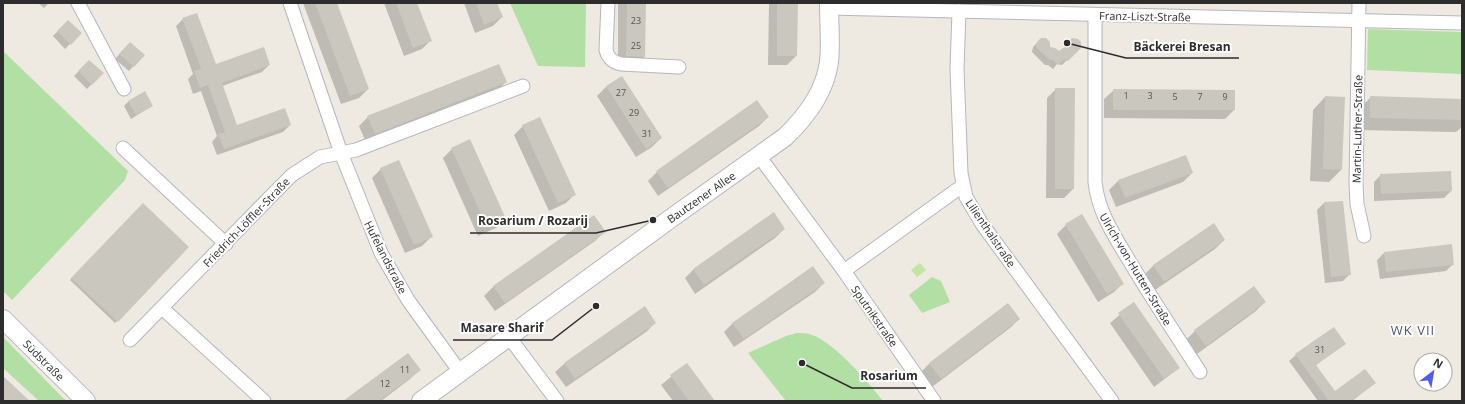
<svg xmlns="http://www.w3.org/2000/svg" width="1465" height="404" font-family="'Open Sans',sans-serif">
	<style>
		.green { fill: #b2dfa3 }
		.pitch { fill: #c1e69f }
		.shadow { fill: #0003 }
		.building { fill: #cac7bf }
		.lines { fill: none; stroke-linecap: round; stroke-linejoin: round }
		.street-casing { stroke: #b5b6bf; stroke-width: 15 }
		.secondary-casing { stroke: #b5b6bf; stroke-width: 20 }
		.street { stroke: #fff; stroke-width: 13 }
		.secondary { stroke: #fff; stroke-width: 18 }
		.labels { text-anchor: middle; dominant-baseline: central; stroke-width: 4; stroke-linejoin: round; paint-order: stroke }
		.number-label { font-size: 9px; fill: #545452 }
		.street-label { font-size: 11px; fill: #2d2d2d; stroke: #fff }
		.quarter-label { font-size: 13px; letter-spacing: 1px; fill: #50547c; stroke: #fff }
		.leader { fill: none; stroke: #2d2d2d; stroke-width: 1.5 }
		.callout-dot { fill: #2d2d2d; stroke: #fff; stroke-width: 1.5 }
		.callout-label { font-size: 12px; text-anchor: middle; font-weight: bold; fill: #2d2d2d; stroke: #fff; stroke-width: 4; stroke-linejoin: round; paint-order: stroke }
	</style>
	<rect width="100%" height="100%" fill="#eee9e1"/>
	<!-- green -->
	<g class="green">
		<path d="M510,3h76l-1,64 -47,-1z"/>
		<path d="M1368,29l94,3v42l-95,-4z"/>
		<path d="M3,51l125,120 -3,9 -113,120 -9,-9z"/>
		<path d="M932,277l9,4 9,21 -28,11 -13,-18z"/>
		<path d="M797,333c5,0 10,0 15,2 23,8 56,47 71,66h-97l-38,-48 38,-17z"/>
		<path d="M3,337l59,60 5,4h-28l-36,-33z"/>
	</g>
	<!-- pitch -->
	<path class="pitch" d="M920,263l6,7 -9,7 -6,-7z"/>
	<!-- shadow -->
	<g class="shadow">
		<path d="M38,3h11l-5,5z"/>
		<path d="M303,3h33l32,86 -9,9 -18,6z"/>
		<path d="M384,3h32l15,37 -9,9 -18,7z"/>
		<path d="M464,3h32l6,14 -9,9 -18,7z"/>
		<path d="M618,3h27l-1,54 -9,9 -17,-1z"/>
		<path d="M769,3h27v53l-9,9h-19z"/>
		<path d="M1415,3h43l-1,1z"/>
		<path d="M183,19l32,47 54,-1 -7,7 -40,14 14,40 54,-1 -7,7 -66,23 -5,-13 5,-6 -16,-45 -8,3 -5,-15 5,-5 -17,-48z"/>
		<path d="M68,21l13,12 -16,16 -12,-13z"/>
		<path d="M1041,39l8,9 10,5 14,-14 7,8 -18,18 -5,-1 -4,5 -5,-4h-3l-13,-13 1,-5z"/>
		<path d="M125,48l18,7 -14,16 -14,-12z"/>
		<path d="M89,61l13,12 -15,16 -13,-13z"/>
		<path d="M622,77l39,61 -9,9 -16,10 -39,-61 9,-9z"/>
		<path d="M506,82l-9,9 -131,51 -7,-16 9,-9z"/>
		<path d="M1056,89l17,100 -9,9h-18l1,-100z"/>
		<path d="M1114,90l120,1v19l-9,9 -121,-1v-19z"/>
		<path d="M1325,97l16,73 -12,12 -19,-1 3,-71z"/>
		<path d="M1371,97l91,3v27l-6,5 -98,-2v-20z"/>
		<path d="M129,101l23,5 -21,13 -7,-13z"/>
		<path d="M768,117l-9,9 -101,70 -10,-15 9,-9z"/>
		<path d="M523,126l52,68 -9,9 -17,8 -35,-76z"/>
		<path d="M452,149l53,70 -9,9 -18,8 -35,-78z"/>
		<path d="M381,169l50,68 -9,9 -17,7 -33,-75z"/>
		<path d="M1192,173l-9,9 -67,25 -7,-17 9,-9z"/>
		<path d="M1450,173l1,18 -7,7 -70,3v-19l7,-7z"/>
		<path d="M1342,202l8,72 -7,7 -18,2 -8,-73 7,-7z"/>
		<path d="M143,204l45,43 -73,76 -45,-43z"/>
		<path d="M593,216l11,16 -9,9 -100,70 -11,-15 9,-9z"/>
		<path d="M1081,216l42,67 -9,9 -16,10 -41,-68 9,-9z"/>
		<path d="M1214,225l10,15 -9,9 -60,41 -11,-15 9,-9z"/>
		<path d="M784,229l-9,9 -80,56 -10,-16 9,-9z"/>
		<path d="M1384,253l69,11 -7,7 -66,8 -3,-19z"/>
		<path d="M824,283l-9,9 -81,55 -10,-15 9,-9z"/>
		<path d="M1265,302l-9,9 -59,43 -11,-14 9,-9z"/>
		<path d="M1134,303l45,65 -25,19 -44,-64z"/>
		<path d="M645,308l10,15 -9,9 -80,55 -11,-15 9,-8z"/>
		<path d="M1019,319l-9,9 -78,59 -11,-15 9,-9z"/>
		<path d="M1344,343l-29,23 20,26 40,-9 -23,18h-34l-29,-40 7,-6z"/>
		<path d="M687,364l27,37h-41l-12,-16z"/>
		<path d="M419,370l-9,9 -29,22h-36z"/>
	</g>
	<!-- building -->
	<g class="building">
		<path d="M315,3h22l32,86 -19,7z"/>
		<path d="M396,3h21l15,38 -19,7z"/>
		<path d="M476,3h21l6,14 -19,8z"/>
		<path d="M627,3h19l-1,54 -19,-1z"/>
		<path d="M777,3h21l-1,53h-20z"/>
		<path d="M197,13l19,51 48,-17 6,18 -48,18 15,42 48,-17 6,17 -67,24 -6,-15 7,-2 -17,-47 -8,3 -6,-17 7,-2 -19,-51z"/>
		<path d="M68,20l14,13 -11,12 -14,-14z"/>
		<path d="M1041,38h5l4,4v5l5,1 4,3 4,-3h5l1,-6 3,-4 6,1 3,3v6l-13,13 -5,-1 -5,5 -5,-5h-3l-14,-13 1,-5z"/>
		<path d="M130,42l15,13 -11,12 -15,-13z"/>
		<path d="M89,60l15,13 -12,12 -14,-14z"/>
		<path d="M499,64l8,18 -132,52 -8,-18z"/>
		<path d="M622,76l40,62 -16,11 -40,-63z"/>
		<path d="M1055,88h20l-1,101h-19z"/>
		<path d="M1113,89l122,1v20h-122z"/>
		<path d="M145,91l8,15 -17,9 -8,-14z"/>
		<path d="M1325,96l20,1 -3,73 -19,-1z"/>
		<path d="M1370,96l92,3v21l-92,-2z"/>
		<path d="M757,100l12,17 -101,71 -12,-17z"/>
		<path d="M540,117l36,78 -18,8 -36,-78z"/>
		<path d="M470,139l36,80 -19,8 -36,-79z"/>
		<path d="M1186,155l7,18 -68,25 -7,-18z"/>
		<path d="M399,160l34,77 -19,8 -34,-77z"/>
		<path d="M1451,171l1,20 -71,3 -1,-20z"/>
		<path d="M1343,201l8,74 -20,2 -7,-75z"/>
		<path d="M143,203l46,44 -71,75 -47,-44z"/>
		<path d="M774,212l11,17 -81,56 -11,-16z"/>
		<path d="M1082,214l42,70 -17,10 -42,-70z"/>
		<path d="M594,215l12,17 -101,71 -12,-17z"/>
		<path d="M1214,223l11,17 -61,42 -11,-17z"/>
		<path d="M1452,244l2,21 -68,7 -2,-20z"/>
		<path d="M813,266l12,17 -81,56 -12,-16z"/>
		<path d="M1254,286l12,16 -60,44 -12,-16z"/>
		<path d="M1134,302l46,66 -16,11 -46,-66z"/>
		<path d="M1008,303l12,16 -79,60 -12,-16z"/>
		<path d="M645,306l11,17 -81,56 -11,-16z"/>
		<path d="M1334,327l12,17 -30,21 19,26 30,-22 11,14 -25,18h-22l-34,-47z"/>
		<path d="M408,353l13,17 -42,31h-36z"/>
		<path d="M687,363l6,8 22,30h-26l-19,-26z"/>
		<path d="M3,376l16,15 11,10h-27z"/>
	</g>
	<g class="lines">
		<!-- street casing -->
		<g class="street-casing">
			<g id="street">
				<path d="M78,3l46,86"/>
				<path d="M290,3l51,150 40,100 27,47 52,72"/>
				<path d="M608,3l-2,47c2,8 6,12 15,14l58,3"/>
				<path d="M1359,3l-3,180 1,21 7,32"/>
				<path d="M829,8l633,15"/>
				<path d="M959,11l-2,58 4,104 5,24 16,27 130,177"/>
				<path d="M1095,15v167c3,30 20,55 35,80 22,37 46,73 70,110"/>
				<path d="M123,148l103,96"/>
				<path d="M759,156l85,115 118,-85"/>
				<path d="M844,271l90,130"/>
				<path d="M162,308l102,93"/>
				<path d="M509,337l48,64"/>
				<path d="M130,340l149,-152 13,-13 28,-18 36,-7 167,-64"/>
			</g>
		</g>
		<!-- secondary casing -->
		<g class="secondary-casing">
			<g id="secondary">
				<path d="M3,319l83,82"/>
				<path d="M421,401l249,-182 115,-82c21,-20 40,-45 44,-75 2,-19 0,-40 0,-59"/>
			</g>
		</g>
		<!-- street -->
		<use href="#street" class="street"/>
		<!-- secondary -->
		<use href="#secondary" class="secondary"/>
	</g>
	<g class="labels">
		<!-- number labels -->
		<g class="number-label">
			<text x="636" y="20">23</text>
			<text x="636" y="45">25</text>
			<text x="621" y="92">27</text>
			<text x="1126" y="95">1</text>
			<text x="1150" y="95">3</text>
			<text x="1175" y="96">5</text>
			<text x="1200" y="96">7</text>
			<text x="1225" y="96">9</text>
			<text x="634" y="112">29</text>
			<text x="647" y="133">31</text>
			<text x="1320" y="349">31</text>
			<text x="405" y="369">11</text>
			<text x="385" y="383">12</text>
		</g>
		<!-- street labels -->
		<g class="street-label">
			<text transform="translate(1145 16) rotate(1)">Franz-Liszt-Straße</text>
			<text transform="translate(1357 129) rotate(-89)">Martin-Luther-Straße</text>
			<text transform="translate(701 197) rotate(-35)">Bautzener Allee</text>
			<text transform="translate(246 222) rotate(-46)">Friedrich-Löffler-Straße</text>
			<text transform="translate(991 233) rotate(56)">Lilienthalstraße</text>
			<text transform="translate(386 257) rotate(63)">Hufelandstraße</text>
			<text transform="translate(1136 269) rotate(59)">Ulrich-von-Hutten-Straße</text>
			<text transform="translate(875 316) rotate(55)">Sputnikstraße</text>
			<text transform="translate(44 360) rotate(45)">Südstraße</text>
		</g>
		<!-- quarter labels -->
		<g class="quarter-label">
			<text x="1413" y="330">WK VII</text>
		</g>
	</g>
	<!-- callouts -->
	<path class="leader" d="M1067 43L1126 58H1239M653 220L596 233H470M596 306L552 340H453M802 363L852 388H926"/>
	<g class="callout-dot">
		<circle cx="1067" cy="43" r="4"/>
		<circle cx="653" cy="220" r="4"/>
		<circle cx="596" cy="306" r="4"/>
		<circle cx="802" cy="363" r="4"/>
	</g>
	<g class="callout-label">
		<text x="1182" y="51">Bäckerei Bresan</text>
		<text x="533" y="225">Rosarium / Rozarij</text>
		<text x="502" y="332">Masare Sharif</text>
		<text x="889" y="380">Rosarium</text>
	</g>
	<!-- border -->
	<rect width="1465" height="404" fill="none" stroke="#2d2d2d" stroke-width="8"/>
	<!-- north arrow -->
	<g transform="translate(1433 372) rotate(31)"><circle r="19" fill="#ffffff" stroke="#ababab"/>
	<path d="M0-3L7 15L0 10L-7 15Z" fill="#4f5ded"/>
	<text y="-6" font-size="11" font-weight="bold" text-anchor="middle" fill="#2d2d2d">N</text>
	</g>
</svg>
